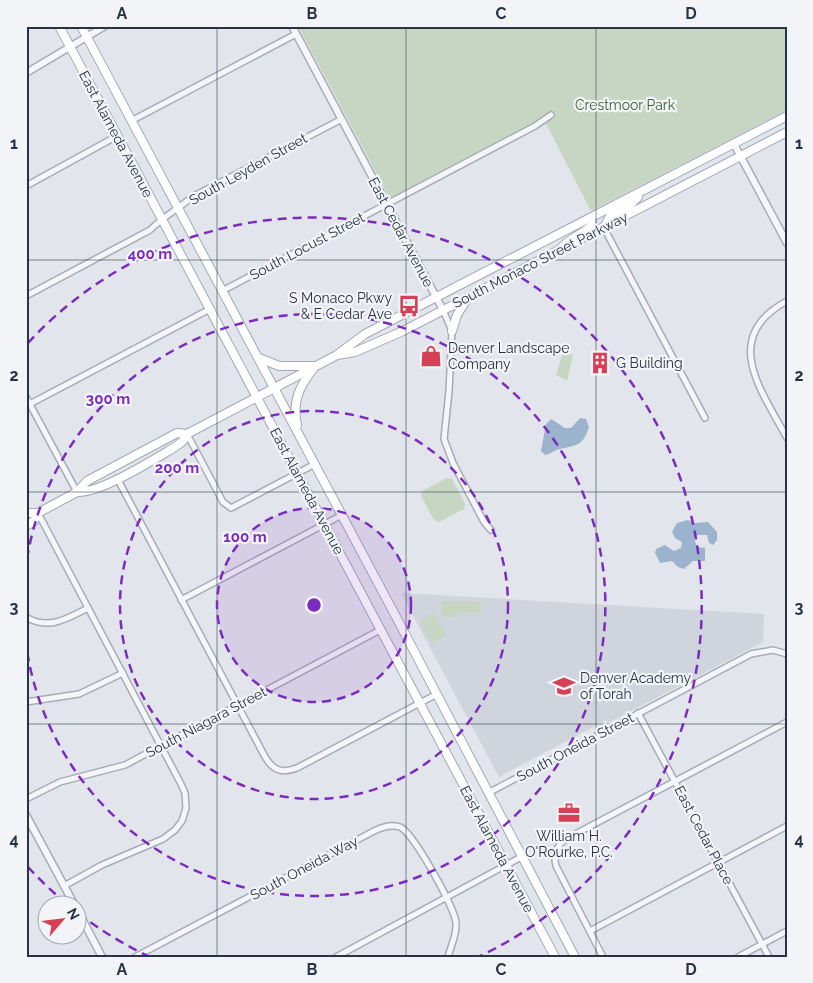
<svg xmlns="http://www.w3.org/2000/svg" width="813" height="983" font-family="Raleway,sans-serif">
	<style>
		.built { fill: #cfd4dd }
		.green { fill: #c7d6c2 }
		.water { fill: #9bb3cd }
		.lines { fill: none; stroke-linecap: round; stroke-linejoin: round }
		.minor-casing { stroke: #a6acb6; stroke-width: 8 }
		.tertiary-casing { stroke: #a6acb6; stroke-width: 9 }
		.primary-casing { stroke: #a0aab8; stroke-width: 10 }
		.minor { stroke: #f5f6f9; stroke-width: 5 }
		.tertiary { stroke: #f5f6f9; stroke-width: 6 }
		.primary { stroke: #fff; stroke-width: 8 }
		.grid { fill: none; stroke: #283344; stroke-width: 1; stroke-opacity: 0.55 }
		.ring { fill: none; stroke: #7b2cbf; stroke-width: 2.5; stroke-dasharray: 9 6 }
		.labels { text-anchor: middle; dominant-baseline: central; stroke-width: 4.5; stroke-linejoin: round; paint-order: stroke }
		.park-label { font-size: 14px; fill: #3d6135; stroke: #f2f4f8 }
		.street-label { font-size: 14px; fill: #283344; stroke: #f2f4f8 }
		.poi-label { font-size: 14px; fill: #283344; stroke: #f2f4f8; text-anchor: start }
		.centre { fill: #7b2cbf; stroke: #f2f4f8; stroke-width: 2.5 }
		.ring-label { font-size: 15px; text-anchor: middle; font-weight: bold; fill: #7b2cbf; stroke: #f2f4f8; stroke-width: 4.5; stroke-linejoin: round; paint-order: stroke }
		.neatline { fill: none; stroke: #283344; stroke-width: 2 }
		.grid-label { font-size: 16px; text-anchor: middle; font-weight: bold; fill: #283344 }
	</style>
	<rect width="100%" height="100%" fill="#e2e5eb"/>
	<!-- built -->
	<path class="built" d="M401,593l363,21 -1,28 -155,81 -2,-3 -107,57z"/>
	<!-- green -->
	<g class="green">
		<path d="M298,26h489v84l-196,101 -45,-87 -153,80z"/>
		<path d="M563,352l10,3 -6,26 -11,-6z"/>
		<path d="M447,478l5,1 13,25 -1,5 -25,13 -5,-2 -13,-24 1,-5z"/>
		<path d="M442,601l39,1v11l-23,-1 -1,5 -16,-1z"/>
		<path d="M434,613l12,22 -14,8 -12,-23z"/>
	</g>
	<!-- water -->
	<g class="water">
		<path d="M580,418l6,1 3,8c-6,19 -12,18 -29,22 -6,1 -9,5 -15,6l-4,-4 5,-27 5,-5 14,9h6z"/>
		<path d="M688,520l7,3 13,-1 9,10v8l-4,5 -4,-2 -2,-8h-9l-4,3 3,9 8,1v13h-12l-9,8 -6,-2 -6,-6 -12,2 -5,-10 1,-4 9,-4 9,6 7,-3 1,-6 -7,-4 -3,-6 5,-9z"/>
	</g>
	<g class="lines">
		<!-- minor casing -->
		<g class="minor-casing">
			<g id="minor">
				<path d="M131,121l165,-87"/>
				<path d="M26,186l91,-50"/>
				<path d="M604,228l101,190"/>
				<path d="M222,291l313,-165 16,-11"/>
				<path d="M26,296l124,-66c13,-13 28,-21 42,-33l150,-78"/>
				<path d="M787,301c-67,36 -26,89 0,137"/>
				<path d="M443,310l9,21 -3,60 -5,48 9,24 31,59 7,8"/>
				<path d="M26,397l51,95"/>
				<path d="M26,406l184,-97"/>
				<path d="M187,434l36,68 8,6 84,-44"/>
				<path d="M117,478l147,277c8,15 17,19 33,13l140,-74"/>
				<path d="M38,513l143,271 4,9 1,15 -4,13 -7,9 -12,9 -61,26 -38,21"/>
				<path d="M181,600l161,-85"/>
				<path d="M26,617c22,14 42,1 62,-9"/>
				<path d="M26,702l53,-8 44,-21"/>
				<path d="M638,713l131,244"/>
				<path d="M490,792l261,-138 22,-4 14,4"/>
				<path d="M26,799l34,-17 65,-17 255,-135"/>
				<path d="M590,931l197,-105"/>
				<path d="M135,957l239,-126c8,-4 16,-7 26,-4 13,5 55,81 56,96 1,11 -5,23 -8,34"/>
				<path d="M336,957l187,-101"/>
				<path d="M603,957l-47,-91c-3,-12 0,-20 10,-27l221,-117"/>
				<path d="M738,957l49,-26"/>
			</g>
		</g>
		<!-- tertiary casing -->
		<g class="tertiary-casing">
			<g id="tertiary">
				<path d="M292,26l151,284"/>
				<path d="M26,73l79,-47"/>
				<path d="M734,144l53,99"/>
				<path d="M26,815l49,91"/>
				<path d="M78,911l24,46"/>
			</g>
		</g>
		<!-- primary casing -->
		<g class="primary-casing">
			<g id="primary">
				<path d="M59,26l496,931"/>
				<path d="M81,26l313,587 181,344"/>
				<path d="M604,228l6,-12 20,-11 8,-8"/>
				<path d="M561,248c9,-10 22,-14 31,-23l-1,-6"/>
				<path d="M452,331l5,-16 10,-16"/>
				<path d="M337,355l18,-3 48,-21 384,-199"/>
				<path d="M259,358l20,8h34"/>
				<path d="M297,425c-5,-23 2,-38 16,-56"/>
				<path d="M187,434l150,-79 28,-21 422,-218"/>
				<path d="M77,492c24,1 76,-32 98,-45l8,-6 4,-7"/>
				<path d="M26,513h12l39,-21 10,-11 90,-48 10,1"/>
				<path d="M26,526l8,-5 4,-8"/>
			</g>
		</g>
		<!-- minor -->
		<use href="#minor" class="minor"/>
		<!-- tertiary -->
		<use href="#tertiary" class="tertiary"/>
		<!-- primary -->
		<use href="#primary" class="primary"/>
	</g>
	<!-- grid -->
	<path class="grid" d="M217,26v931M406,26v931M596,26v931M26,260h761M26,492h761M26,724h761"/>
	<!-- distance rings -->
	<circle cx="314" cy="605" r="97" fill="#7b2cbf" fill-opacity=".12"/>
	<g class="ring">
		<circle cx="314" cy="605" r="97"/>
		<circle cx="314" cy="605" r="194"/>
		<path d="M27 559A291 291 0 1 1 27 651"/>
		<path d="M150 957A388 388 0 0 1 78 913M67 904A388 388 0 0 1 28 867M28 343A388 388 0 1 1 478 957"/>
	</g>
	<!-- icons -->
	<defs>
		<g id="bus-bare" transform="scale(1.725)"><path d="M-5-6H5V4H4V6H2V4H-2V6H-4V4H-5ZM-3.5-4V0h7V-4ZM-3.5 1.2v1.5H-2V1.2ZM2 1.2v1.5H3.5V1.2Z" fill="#d73f57" stroke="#f2f4f8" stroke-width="2.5" paint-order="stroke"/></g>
		<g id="shop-bare" transform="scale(1.725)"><path d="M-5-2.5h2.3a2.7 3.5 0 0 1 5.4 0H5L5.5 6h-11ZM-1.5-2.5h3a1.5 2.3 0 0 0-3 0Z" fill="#d73f57" stroke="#f2f4f8" stroke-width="2.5" paint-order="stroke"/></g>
		<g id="building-bare" transform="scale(1.725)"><path d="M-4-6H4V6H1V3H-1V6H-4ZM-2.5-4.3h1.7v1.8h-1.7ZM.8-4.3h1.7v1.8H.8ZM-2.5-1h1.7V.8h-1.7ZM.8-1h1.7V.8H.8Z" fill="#d73f57" stroke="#f2f4f8" stroke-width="2.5" paint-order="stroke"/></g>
		<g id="school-bare" transform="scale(1.725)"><path d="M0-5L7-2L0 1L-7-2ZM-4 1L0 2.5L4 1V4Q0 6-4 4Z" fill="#d73f57" stroke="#f2f4f8" stroke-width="2.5" paint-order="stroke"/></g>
		<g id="office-bare" transform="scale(1.725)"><path d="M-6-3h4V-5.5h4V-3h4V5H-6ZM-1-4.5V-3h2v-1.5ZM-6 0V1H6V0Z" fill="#d73f57" stroke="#f2f4f8" stroke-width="2.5" paint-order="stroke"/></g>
	</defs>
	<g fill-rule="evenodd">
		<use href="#bus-bare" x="409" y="306"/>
		<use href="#shop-bare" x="431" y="356"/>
		<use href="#building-bare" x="600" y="363"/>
		<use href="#school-bare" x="564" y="686"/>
		<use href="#office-bare" x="569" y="813"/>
	</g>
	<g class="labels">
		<!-- park labels -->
		<g class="park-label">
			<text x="625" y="105">Crestmoor Park</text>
		</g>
		<!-- street labels -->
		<g class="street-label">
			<text transform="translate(116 134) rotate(62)">East Alameda Avenue</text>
			<text transform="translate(248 169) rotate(-29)">South Leyden Street</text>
			<text transform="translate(401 232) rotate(62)">East Cedar Avenue</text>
			<text transform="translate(307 246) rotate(-28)">South Locust Street</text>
			<text transform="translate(540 260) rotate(-27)">South Monaco Street Parkway</text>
			<text transform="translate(307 491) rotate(62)">East Alameda Avenue</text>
			<text transform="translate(206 722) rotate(-28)">South Niagara Street</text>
			<text transform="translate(575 747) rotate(-28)">South Oneida Street</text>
			<text transform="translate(704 835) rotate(62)">East Cedar Place</text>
			<text transform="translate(497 849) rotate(62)">East Alameda Avenue</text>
			<text transform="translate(304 868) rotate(-28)">South Oneida Way</text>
		</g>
		<!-- poi labels -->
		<g class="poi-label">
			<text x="392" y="298" text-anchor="end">S Monaco Pkwy<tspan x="392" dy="16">&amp; E Cedar Ave</tspan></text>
			<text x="448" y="348">Denver Landscape<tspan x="448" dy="16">Company</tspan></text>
			<text x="616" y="363">G Building</text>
			<text x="580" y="678">Denver Academy<tspan x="580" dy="16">of Torah</tspan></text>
			<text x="569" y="836" text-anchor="middle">William H.<tspan x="569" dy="16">O'Rourke, P.C.</tspan></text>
		</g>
	</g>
	<circle cx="314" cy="605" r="8" class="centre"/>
	<g class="ring-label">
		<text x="150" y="259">400 m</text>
		<text x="108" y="404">300 m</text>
		<text x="177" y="473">200 m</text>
		<text x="245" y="542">100 m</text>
	</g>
	<!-- border -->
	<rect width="813" height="983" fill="none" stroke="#f2f4f8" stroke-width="55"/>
	<!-- north arrow -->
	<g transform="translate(62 920) rotate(62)"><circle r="24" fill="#f2f4f8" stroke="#a1a7b0"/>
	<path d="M0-4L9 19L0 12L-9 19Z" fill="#d73f57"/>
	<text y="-8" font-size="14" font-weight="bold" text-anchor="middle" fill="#283344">N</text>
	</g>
	<rect x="28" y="28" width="758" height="928" class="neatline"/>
	<g class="grid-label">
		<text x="122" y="19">A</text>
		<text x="312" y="19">B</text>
		<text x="501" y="19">C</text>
		<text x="691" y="19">D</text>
		<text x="14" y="149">1</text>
		<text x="799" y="149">1</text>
		<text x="14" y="381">2</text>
		<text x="799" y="381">2</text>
		<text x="14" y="613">3</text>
		<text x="799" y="613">3</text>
		<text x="14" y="845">4</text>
		<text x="799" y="845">4</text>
		<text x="122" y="975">A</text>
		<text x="312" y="975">B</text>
		<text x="501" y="975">C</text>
		<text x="691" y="975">D</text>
	</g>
</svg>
